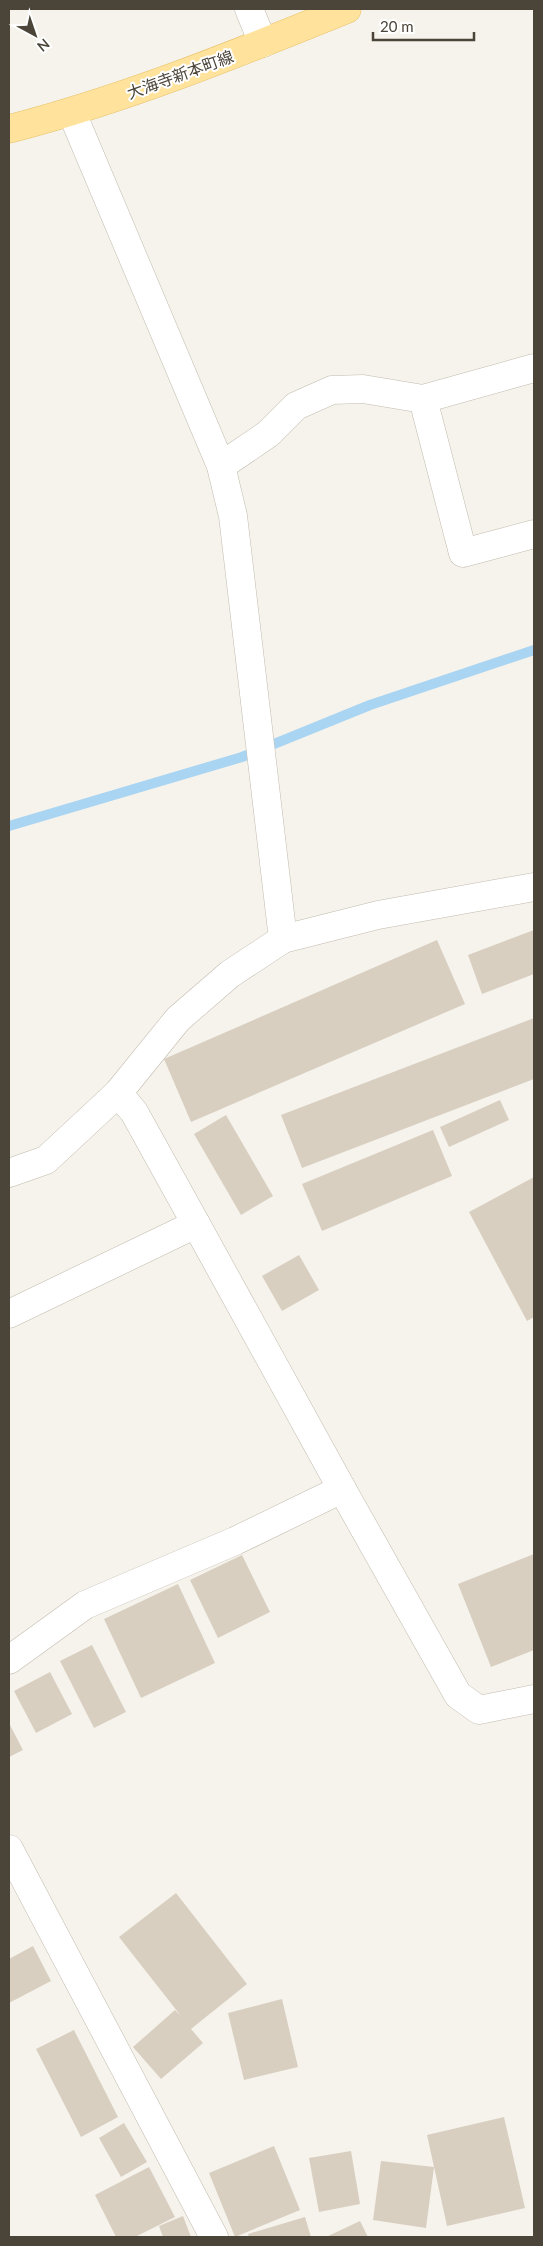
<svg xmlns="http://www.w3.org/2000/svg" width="543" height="2246" font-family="Lato,'Noto Sans JP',sans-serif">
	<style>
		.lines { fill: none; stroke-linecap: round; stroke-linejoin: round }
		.stream { stroke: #a9d4f2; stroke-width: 10 }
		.building { fill: #d8cfc1 }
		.minor-casing { stroke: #c2bbae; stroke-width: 29 }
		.major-casing { stroke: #e6c16a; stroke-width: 29 }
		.minor { stroke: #fff; stroke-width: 28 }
		.major { stroke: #ffe39c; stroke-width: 28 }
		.labels { text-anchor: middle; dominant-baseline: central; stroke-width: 4; stroke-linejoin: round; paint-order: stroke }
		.street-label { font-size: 16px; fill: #4b4439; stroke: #fff }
	</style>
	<rect width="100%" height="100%" fill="#f6f3ec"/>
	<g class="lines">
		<!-- stream -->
		<path class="stream" d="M9,826l233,-69 128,-52 164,-55"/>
	</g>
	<!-- building -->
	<g class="building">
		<path d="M534,930v44l-52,20 -14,-39z"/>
		<path d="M437,940l28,64 -274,118 -27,-63z"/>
		<path d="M534,1018v61l-232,89 -21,-53z"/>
		<path d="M500,1100l9,20 -60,27 -9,-20z"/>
		<path d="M226,1115l47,81 -32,19 -47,-81z"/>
		<path d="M433,1130l19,46 -130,55 -20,-47z"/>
		<path d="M534,1177v140l-7,4 -58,-109z"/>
		<path d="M299,1255l20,35 -37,21 -20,-35z"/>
		<path d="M534,1554v96l-43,17 -33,-83z"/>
		<path d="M242,1555l28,57 -52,26 -28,-58z"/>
		<path d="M178,1584l37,79 -74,35 -37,-79z"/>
		<path d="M92,1645l34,67 -32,16 -34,-67z"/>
		<path d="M50,1672l22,42 -36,19 -22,-42z"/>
		<path d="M9,1723l14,27 -14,7z"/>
		<path d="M176,1893l71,91 -56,45 12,14 -42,36 -28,-32 42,-37 6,6 -62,-79z"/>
		<path d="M33,1946l18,35 -42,22v-44z"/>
		<path d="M282,1999l16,68 -54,13 -16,-67z"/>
		<path d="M74,2030l44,87 -37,20 -45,-88z"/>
		<path d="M504,2117l21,91 -78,18 -20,-91z"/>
		<path d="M124,2123l23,39 -26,15 -22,-39z"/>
		<path d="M274,2146l26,64 -65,27 -26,-64z"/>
		<path d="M351,2151l9,53 -41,8 -10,-54z"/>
		<path d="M381,2161l53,6 -8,61 -53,-8z"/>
		<path d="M149,2167l26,50 -40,20h-19l-21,-42z"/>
		<path d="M183,2216l8,21h-28l-4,-11z"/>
		<path d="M305,2217l6,20h-62l-1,-3z"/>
		<path d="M360,2221l8,16h-42z"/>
	</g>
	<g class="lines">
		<!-- minor casing -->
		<g class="minor-casing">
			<g id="minor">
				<path d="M249,9l14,34"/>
				<path d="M72,113l149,353 12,50 50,423"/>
				<path d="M423,399l111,-31"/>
				<path d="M221,466l47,-32 28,-28 36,-16 31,-1 60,10 40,154 71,-19"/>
				<path d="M9,1173l37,-13 72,-67 60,-74 52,-45 53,-35 95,-24 156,-28"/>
				<path d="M9,1314l187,-90 -62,-112 -16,-19"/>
				<path d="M342,1489l116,206 21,15 55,-11"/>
				<path d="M9,1660l76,-55 150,-64 107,-52 -146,-265"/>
				<path d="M9,1849l205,388"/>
			</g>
		</g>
		<!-- major casing -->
		<g class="major-casing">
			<path id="major" d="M9,129c116,-30 227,-75 338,-120"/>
		</g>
		<!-- minor -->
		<use href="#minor" class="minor"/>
		<!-- major -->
		<use href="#major" class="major"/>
	</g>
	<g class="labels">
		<!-- street labels -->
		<g class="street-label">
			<text transform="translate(180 74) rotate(-20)">大海寺新本町線</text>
		</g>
	</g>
	<!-- border -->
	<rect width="543" height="2246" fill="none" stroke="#4b4439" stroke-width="20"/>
	<!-- north arrow -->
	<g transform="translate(35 35) rotate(140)" stroke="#ffffff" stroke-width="4" paint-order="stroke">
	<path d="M0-4L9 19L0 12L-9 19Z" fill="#4b4439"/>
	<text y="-8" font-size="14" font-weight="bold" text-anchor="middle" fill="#4b4439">N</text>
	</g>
	<!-- scale -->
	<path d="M373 32v8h101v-8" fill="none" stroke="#4b4439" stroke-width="2.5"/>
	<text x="380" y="32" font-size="15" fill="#4b4439" stroke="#ffffff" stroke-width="4" paint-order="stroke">20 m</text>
</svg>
